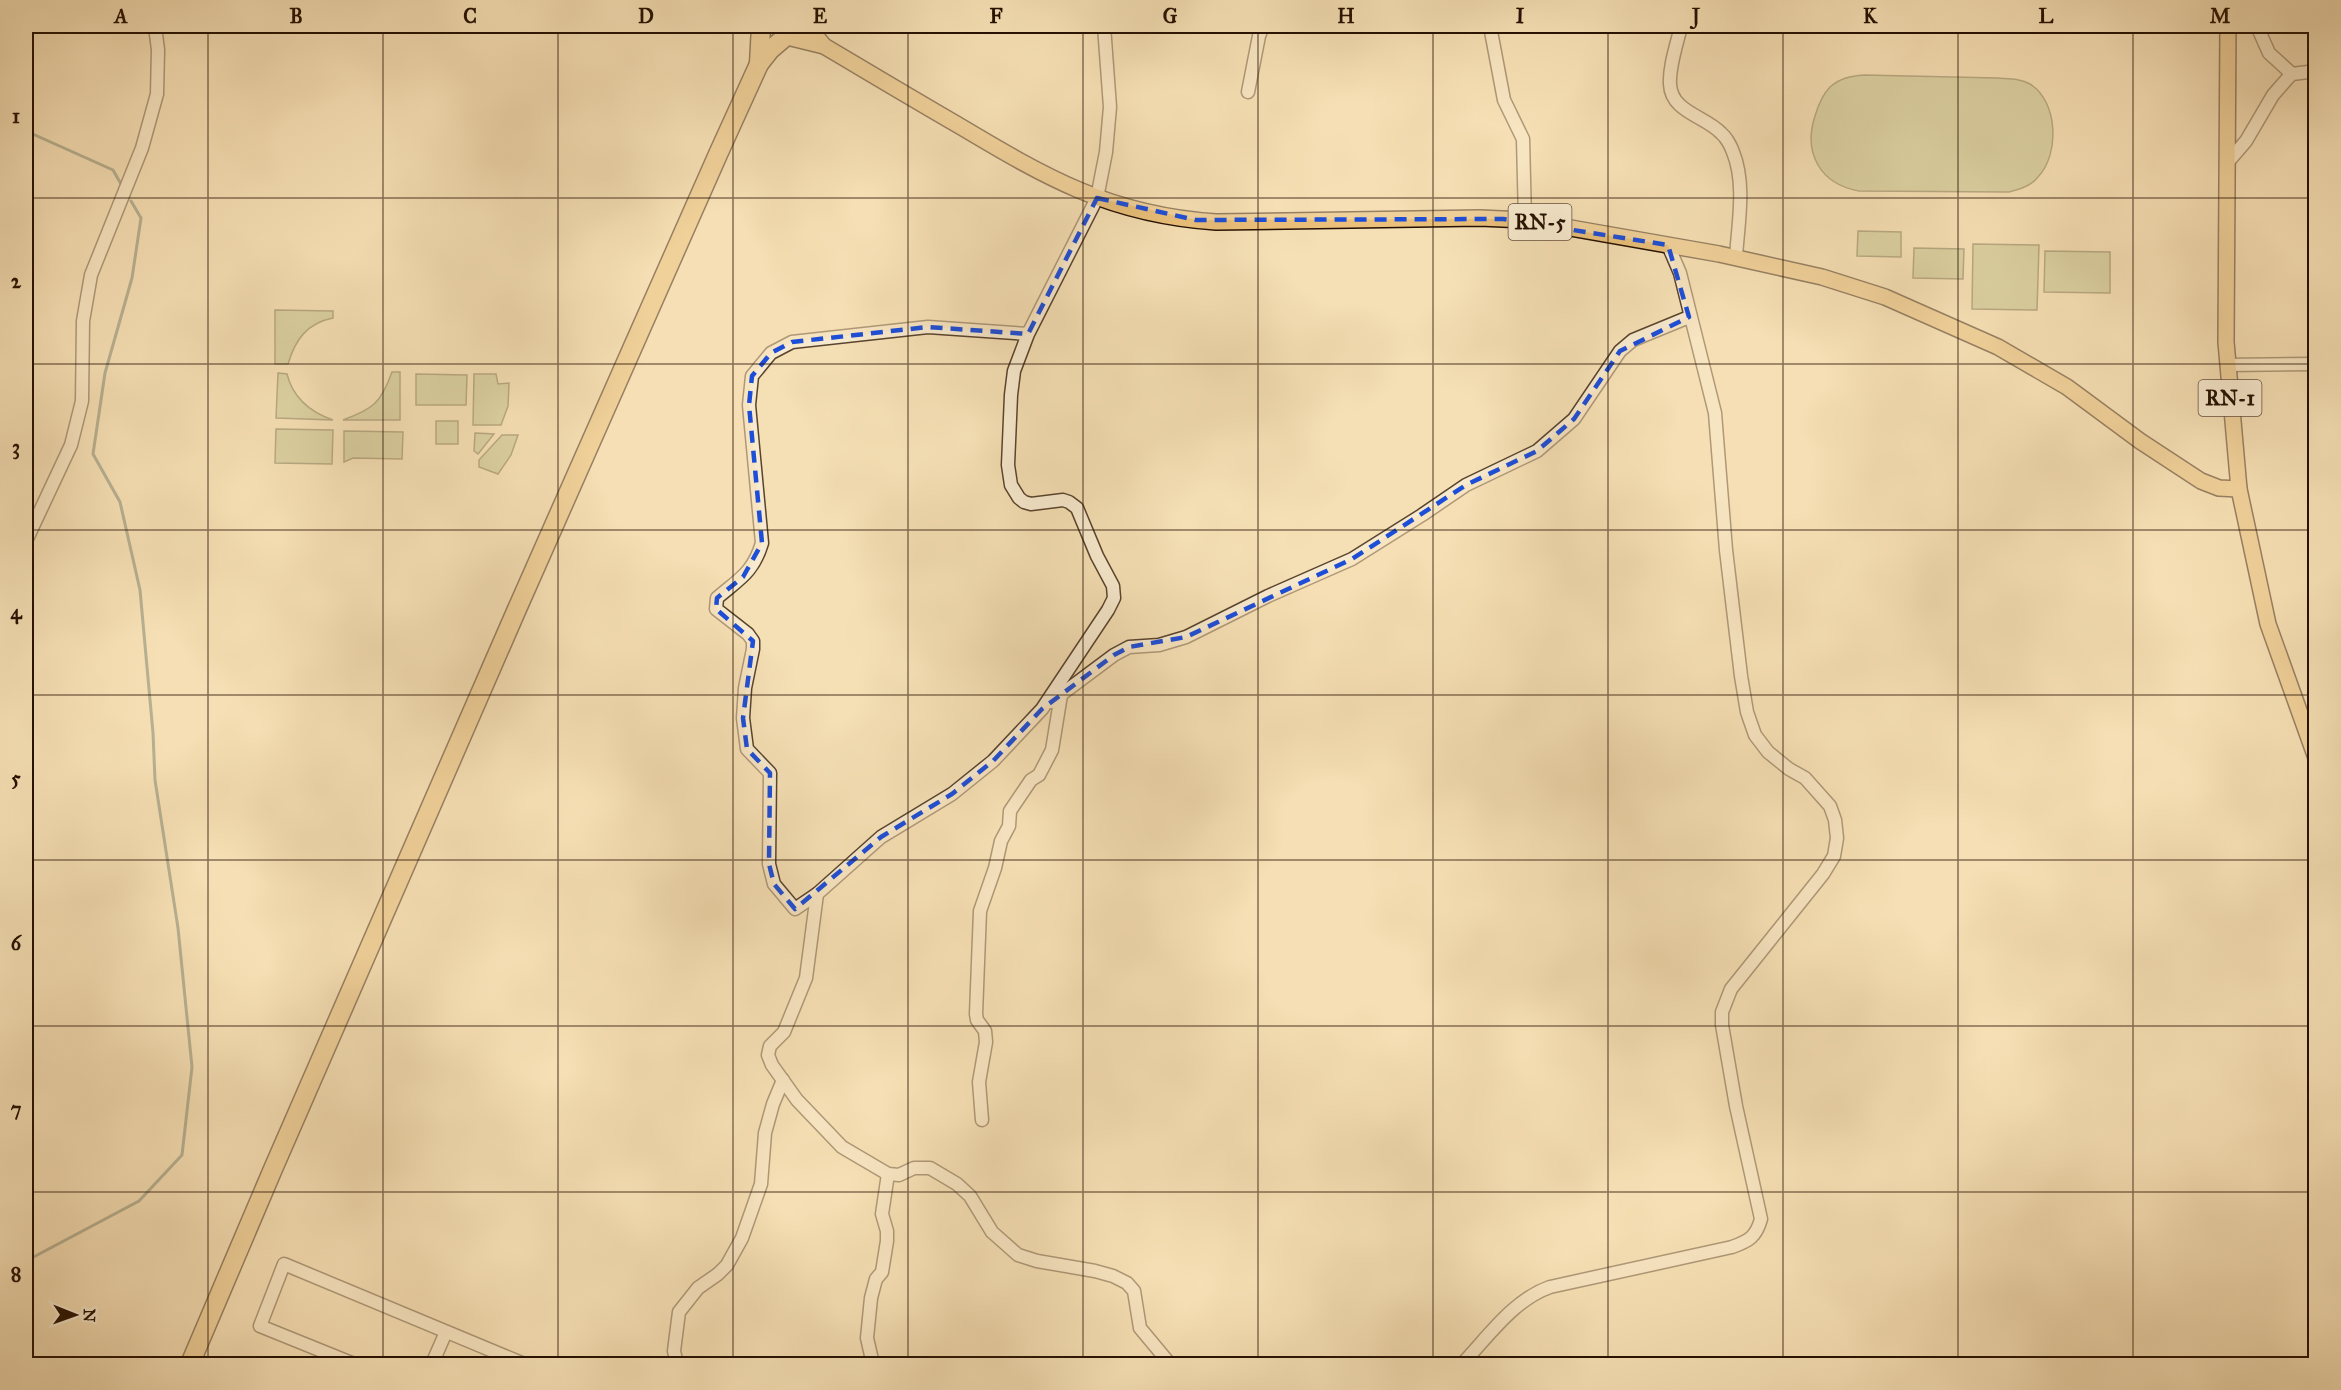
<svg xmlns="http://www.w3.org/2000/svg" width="2341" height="1390" font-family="'IM FELL Great Primer',serif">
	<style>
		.green { fill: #bcc28c; stroke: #706946; stroke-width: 1.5 }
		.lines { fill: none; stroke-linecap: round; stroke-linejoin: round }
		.stream { stroke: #6c7866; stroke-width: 3 }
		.minor-casing { stroke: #59442d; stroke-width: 15 }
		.major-casing { stroke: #251000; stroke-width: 18 }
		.highway-casing { stroke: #251000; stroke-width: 21 }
		.minor { stroke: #f8eace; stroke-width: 12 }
		.major { stroke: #eac07a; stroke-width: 15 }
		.highway { stroke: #eac07a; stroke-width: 18 }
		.marked { fill: none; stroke: #1d4ed8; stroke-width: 4.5; stroke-dasharray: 12 8; stroke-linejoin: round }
		.grid { fill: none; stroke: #251000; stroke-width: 1.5; stroke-opacity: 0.55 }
		.labels { text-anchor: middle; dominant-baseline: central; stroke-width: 4.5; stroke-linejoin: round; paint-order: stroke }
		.shield { fill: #f8eace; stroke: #64513e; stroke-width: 1.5 }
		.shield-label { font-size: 21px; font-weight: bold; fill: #251000 }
		.neatline { fill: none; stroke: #251000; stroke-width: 2 }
		.grid-label { font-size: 20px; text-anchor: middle; font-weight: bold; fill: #251000 }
	</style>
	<rect width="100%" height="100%" fill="#f5dfb4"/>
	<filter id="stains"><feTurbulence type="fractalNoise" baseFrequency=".00333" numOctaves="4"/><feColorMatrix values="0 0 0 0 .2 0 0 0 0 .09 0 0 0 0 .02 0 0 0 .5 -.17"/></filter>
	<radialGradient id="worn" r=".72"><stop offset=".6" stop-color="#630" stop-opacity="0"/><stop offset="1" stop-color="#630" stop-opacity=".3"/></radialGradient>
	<!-- green -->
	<g class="green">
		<path d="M1864,75l133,3c11,1 23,0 33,6 28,17 30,70 8,93 -7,9 -18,12 -29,15l-150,-1c-39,-7 -56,-38 -44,-75 3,-10 7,-21 15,-29 10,-9 21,-11 34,-12z"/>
		<path d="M1858,231l43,1v25l-44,-1z"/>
		<path d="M1973,244l66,1 -2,65 -65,-1z"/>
		<path d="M1914,248l50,1 -1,30 -50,-1z"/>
		<path d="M2045,251l65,1v41l-66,-1z"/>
		<path d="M275,310l58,1v7c-26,5 -38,22 -45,46h-13z"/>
		<path d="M392,372h8v48h-57c30,-11 38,-17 49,-48z"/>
		<path d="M278,373l9,1c6,24 23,38 46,46l-57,-2z"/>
		<path d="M416,374l51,1 -1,30h-50z"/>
		<path d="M474,374h22l2,10 11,-1 -1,23 -7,19h-28z"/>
		<rect x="436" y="421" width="22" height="23"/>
		<path d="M276,429l57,1 -1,34 -57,-1z"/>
		<path d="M344,431l59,1 -1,27 -49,-1 -9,4z"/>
		<path d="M475,433l19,1 -16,20 -4,-3z"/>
		<path d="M502,435h16l-7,20 -13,19 -19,-7v-7z"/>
	</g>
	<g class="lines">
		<!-- stream -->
		<g class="stream">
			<path d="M26,131l87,39 8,14"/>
			<path d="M26,1261l113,-60 43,-46 10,-88 -14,-139 -23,-148 -2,-47 -13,-143 -20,-88 -27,-48 12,-81 27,-95 9,-60 -10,-17"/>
		</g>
		<!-- minor casing -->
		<g class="minor-casing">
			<g id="minor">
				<path d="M1490,26l14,74 19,39 2,81"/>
				<path d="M1681,26c-4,18 -12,40 -11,58 1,28 35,32 51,49 5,4 10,13 12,19 13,32 5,72 3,105"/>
				<path d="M2257,26l12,27 23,21"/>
				<path d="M1248,92l11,-56 4,-10"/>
				<path d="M2227,163l19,-22 27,-46 15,-17 4,-4 24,-3"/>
				<path d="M1028,334l-100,-7 -136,15 -21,11 -19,23 -3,29 13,138c-9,30 -23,36 -45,55l-1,11 32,25 5,7v8l-8,39 -2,30 4,31 23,24 -1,91 5,20 21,25 22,-15 64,-57 71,-43 41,-33 49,-52 66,-99 6,-12 -1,-12 -16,-30 -20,-48 -8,-6 -6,-2 -32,4 -7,-2 -5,-4 -8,-13 -3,-20 3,-70 3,-24 14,-37 69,-136 9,-46 4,-45 -6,-81"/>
				<path d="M2227,365l89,-1"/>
				<path d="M26,541l45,-96 11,-44 1,-80 8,-46 51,-127 15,-54 1,-44 -3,-24"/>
				<path d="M1051,702l63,-47 15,-8 30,-2 27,-8 82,-41 84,-37 70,-44 44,-30 71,-34 37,-32 46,-68 13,-11 56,-23"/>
				<path d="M817,894l-11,84 -22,54 -14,14 -2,9 4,10 25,35 45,47 46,27 11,1 15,-7h16l27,16 13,12 22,36 26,23 19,6 58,10 18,5 14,7 7,8 6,37 30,36"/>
				<path d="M982,1120l-3,-38 7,-40 -1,-11 -8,-11 -1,-6 4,-103 15,-43 6,-27 8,-15 1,-15 21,-31 8,-5 13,-25 9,-55"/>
				<path d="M354,1364l-94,-38 24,-62 240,100"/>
				<path d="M432,1364l14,-32"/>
				<path d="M677,1364l-3,-13 5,-39 19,-24 20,-14 9,-9 15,-27 19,-54 4,-51 8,-29 10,-24"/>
				<path d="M873,1364l-6,-26 4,-40 5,-19 6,-7 5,-31v-10l-5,-17 6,-40"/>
				<path d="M1462,1364c26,-27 51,-64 88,-77l182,-40c17,-6 24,-10 29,-28l-25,-113 -14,-81v-13l9,-23 92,-115 11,-18 3,-18 -2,-18 -5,-14 -25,-28 -16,-9 -21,-17 -13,-17 -8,-23 -6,-36 -15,-126 -11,-137 -35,-140 -12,-28"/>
			</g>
		</g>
		<!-- major casing -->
		<g class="major-casing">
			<g id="major">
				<path d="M808,26l16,20"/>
				<path d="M2228,26l-2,316 13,147 29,135 48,134"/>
				<path d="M787,37l37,9c44,26 89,53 134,79 89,53 152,90 258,97l264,-4 45,2 194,34 103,23 63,20 113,50 69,40 73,54 61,40 18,7 20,1"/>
			</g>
		</g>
		<!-- highway casing -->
		<g class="highway-casing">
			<g id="highway">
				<path d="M759,64l2,-38"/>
				<path d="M190,1364l83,-195 244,-560 202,-457 40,-88 11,-14 14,-12"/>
			</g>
		</g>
		<!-- minor -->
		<use href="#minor" class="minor"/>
		<!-- major -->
		<use href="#major" class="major"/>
		<!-- highway -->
		<use href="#highway" class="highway"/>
	</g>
	<!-- marked area -->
	<path d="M0 0H2341V1390H0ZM1097,198l99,22 307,-1 165,26 21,72 -69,34 -46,68 -37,32 -71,34 -114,74 -166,78 -57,10 -15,8 -72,54 -49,52 -41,33 -71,43 -86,72 -21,-25 -5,-20 1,-91 -23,-24 -4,-31 10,-77 -37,-32 1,-11 26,-21 19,-34 -13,-138 3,-29 19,-23 21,-11 136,-15 100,7z" fill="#f5dfb4" fill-opacity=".55" fill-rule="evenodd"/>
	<path class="marked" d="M1097,198l99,22 307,-1 165,26 21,72 -69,34 -46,68 -37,32 -71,34 -114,74 -166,78 -57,10 -15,8 -72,54 -49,52 -41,33 -71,43 -86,72 -21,-25 -5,-20 1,-91 -23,-24 -4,-31 10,-77 -37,-32 1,-11 26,-21 19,-34 -13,-138 3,-29 19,-23 21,-11 136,-15 100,7z"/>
	<!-- grid -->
	<path class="grid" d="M208,26v1338M383,26v1338M558,26v1338M733,26v1338M908,26v1338M1083,26v1338M1258,26v1338M1433,26v1338M1608,26v1338M1783,26v1338M1958,26v1338M2133,26v1338M26,198h2290M26,364h2290M26,530h2290M26,695h2290M26,860h2290M26,1026h2290M26,1192h2290"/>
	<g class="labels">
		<!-- shield labels -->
		<g class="shield">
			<rect x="1508.5" y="204" width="63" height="36" rx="4.5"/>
			<rect x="2198.5" y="380" width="63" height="36" rx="4.5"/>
		</g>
		<g class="shield-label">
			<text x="1540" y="222">RN-5</text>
			<text x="2230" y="398">RN-1</text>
		</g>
	</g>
	<!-- margin -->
	<rect width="2341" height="1390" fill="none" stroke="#f5dfb4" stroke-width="66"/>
	<!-- north arrow -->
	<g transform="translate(75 1315) rotate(91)" stroke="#f8eace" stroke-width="4.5" paint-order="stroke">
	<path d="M0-4.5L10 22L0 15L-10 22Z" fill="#251000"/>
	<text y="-9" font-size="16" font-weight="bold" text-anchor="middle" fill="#251000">N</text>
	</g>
	<rect x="33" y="33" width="2275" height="1324" class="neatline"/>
	<g class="grid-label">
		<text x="121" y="23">A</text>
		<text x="296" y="23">B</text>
		<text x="470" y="23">C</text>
		<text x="646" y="23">D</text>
		<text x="820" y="23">E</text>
		<text x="996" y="23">F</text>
		<text x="1170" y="23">G</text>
		<text x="1346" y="23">H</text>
		<text x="1520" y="23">I</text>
		<text x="1696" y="23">J</text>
		<text x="1870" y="23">K</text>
		<text x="2046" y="23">L</text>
		<text x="2220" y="23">M</text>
		<text x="16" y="123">1</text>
		<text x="16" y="288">2</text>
		<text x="16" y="454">3</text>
		<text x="16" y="619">4</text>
		<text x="16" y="785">5</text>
		<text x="16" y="950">6</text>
		<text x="16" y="1116">7</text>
		<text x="16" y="1281">8</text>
	</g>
	<rect width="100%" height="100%" filter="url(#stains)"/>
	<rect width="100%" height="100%" fill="url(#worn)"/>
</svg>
